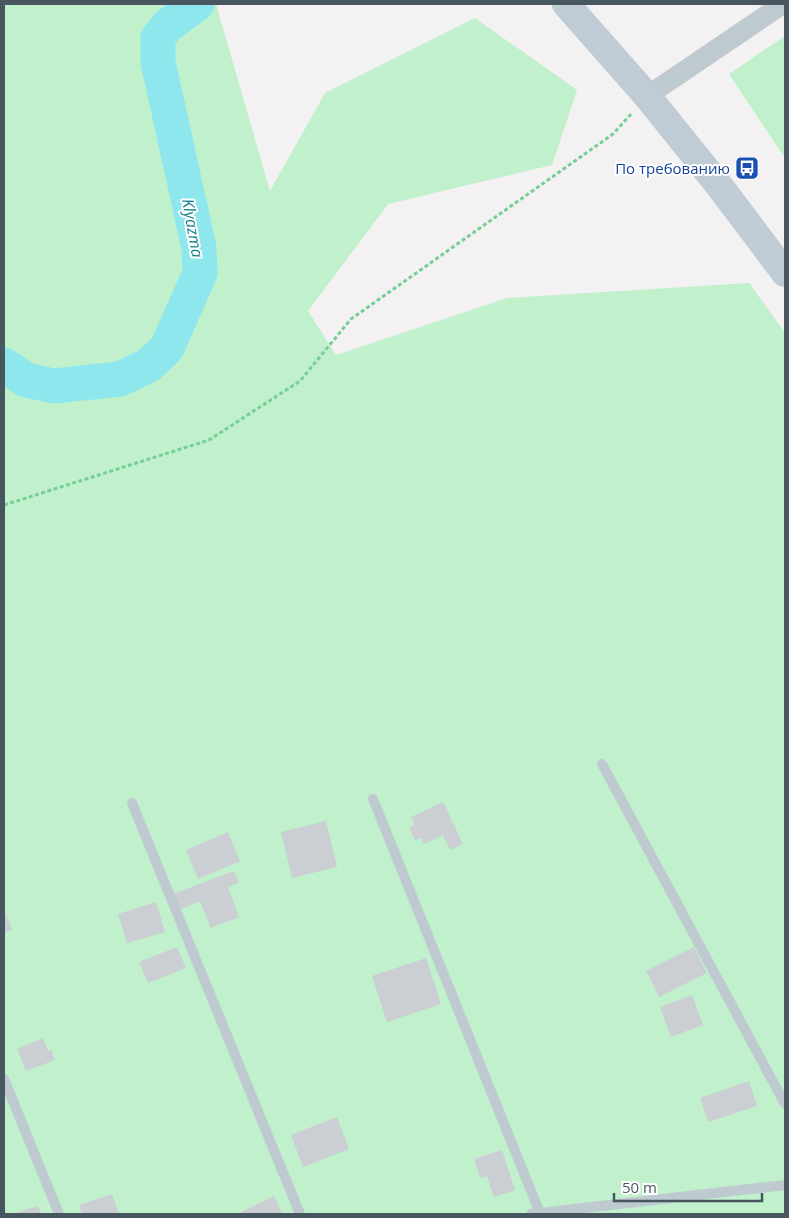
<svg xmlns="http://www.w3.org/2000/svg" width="789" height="1218" font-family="'Open Sans',sans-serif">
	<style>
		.green { fill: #c0f0cc }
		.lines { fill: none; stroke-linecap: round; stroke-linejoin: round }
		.river { stroke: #8de7ed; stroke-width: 35 }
		.building { fill: #cbcfd3 }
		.path { stroke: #77cf97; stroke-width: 3; stroke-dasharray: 4 2.5; stroke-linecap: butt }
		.service { stroke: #bfcad0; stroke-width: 10 }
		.minor { stroke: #bfcad0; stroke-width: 20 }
		.secondary { stroke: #bfccd5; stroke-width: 28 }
		.labels { text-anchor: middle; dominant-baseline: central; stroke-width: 4; stroke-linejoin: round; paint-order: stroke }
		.transit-label { font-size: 15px; fill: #164399; stroke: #fff; text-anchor: end }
		.water-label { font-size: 16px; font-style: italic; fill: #0c7f88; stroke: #fff }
	</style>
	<rect width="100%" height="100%" fill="#f3f1f1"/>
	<!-- green -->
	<g class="green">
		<path d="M4,4h212l54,187 55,-98 150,-75 102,72 -25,75 -164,39 -80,107 28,44 171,-57 242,-15 36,50v881h-781z"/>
		<path d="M785,36v122l-56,-84z"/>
	</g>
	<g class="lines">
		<!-- river -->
		<path class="river" d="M4,365l22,15 28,6 66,-7 29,-14 18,-17 33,-75 -1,-25 -41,-186v-24l9,-12 30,-22"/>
	</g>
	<!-- building -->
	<g class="building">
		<path d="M443,802l20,42 -13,6 -7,-15 -19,9 -3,-6 -6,2 -6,-13 6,-2 -4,-8z"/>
		<path d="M326,821l11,46 -45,11 -11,-46z"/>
		<path d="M228,832l12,29 -42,18 -12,-29z"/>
		<path d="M234,871l5,12 -11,4 11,30 -28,11 -11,-27 -21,9 -6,-16z"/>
		<path d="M156,902l9,30 -38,11 -9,-29z"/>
		<path d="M4,910l8,20 -8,3z"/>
		<path d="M177,947l9,21 -38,15 -9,-21z"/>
		<path d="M694,947l13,26 -48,24 -13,-26z"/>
		<path d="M426,958l15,46 -54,18 -15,-46z"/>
		<path d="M692,995l11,30 -32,12 -11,-30z"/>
		<path d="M43,1038l5,13 3,-1 4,10 -29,11 -9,-22z"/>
		<path d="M749,1081l8,25 -49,16 -8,-24z"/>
		<path d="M337,1117l12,32 -46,18 -12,-32z"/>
		<path d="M502,1150l13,40 -21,7 -7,-21 -7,2 -6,-19z"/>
		<path d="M112,1194l7,20h-37l-3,-9z"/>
		<path d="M274,1196l9,18h-41l-1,-2z"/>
		<path d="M38,1206l3,8h-29z"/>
	</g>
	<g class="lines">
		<!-- path -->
		<path class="path" d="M4,505l205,-65 91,-59 51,-62 262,-185 19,-21"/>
		<!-- service -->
		<g class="service">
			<path d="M602,764l183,340"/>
			<path d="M373,799l167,414"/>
			<path d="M132,803l168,411"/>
			<path d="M4,1079l55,135"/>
			<path d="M531,1214l254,-29"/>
		</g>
		<!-- minor -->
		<path class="minor" d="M647,96l136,-92"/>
		<!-- secondary -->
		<path class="secondary" d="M566,4l81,92 74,92 64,85"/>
	</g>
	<!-- icons -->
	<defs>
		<g id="bus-square" transform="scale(1.25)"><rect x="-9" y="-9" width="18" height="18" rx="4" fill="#1a4fb4" stroke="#fff"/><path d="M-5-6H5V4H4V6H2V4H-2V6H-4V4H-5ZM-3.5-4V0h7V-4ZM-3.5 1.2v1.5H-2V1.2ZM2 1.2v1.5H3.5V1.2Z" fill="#fff"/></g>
	</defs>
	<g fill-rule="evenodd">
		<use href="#bus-square" x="747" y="168"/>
	</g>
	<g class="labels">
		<!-- transit labels -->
		<g class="transit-label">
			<text x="730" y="168">По требованию</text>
		</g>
		<!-- water labels -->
		<g class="water-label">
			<text transform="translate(193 228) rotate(80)">Klyazma</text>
		</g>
	</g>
	<!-- border -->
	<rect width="789" height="1218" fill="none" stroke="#48575f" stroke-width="10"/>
	<!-- scale -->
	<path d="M614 1193v8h148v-8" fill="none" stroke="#48575f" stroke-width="2.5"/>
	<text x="622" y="1193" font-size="15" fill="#48575f" stroke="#ffffff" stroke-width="4" paint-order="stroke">50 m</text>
</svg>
